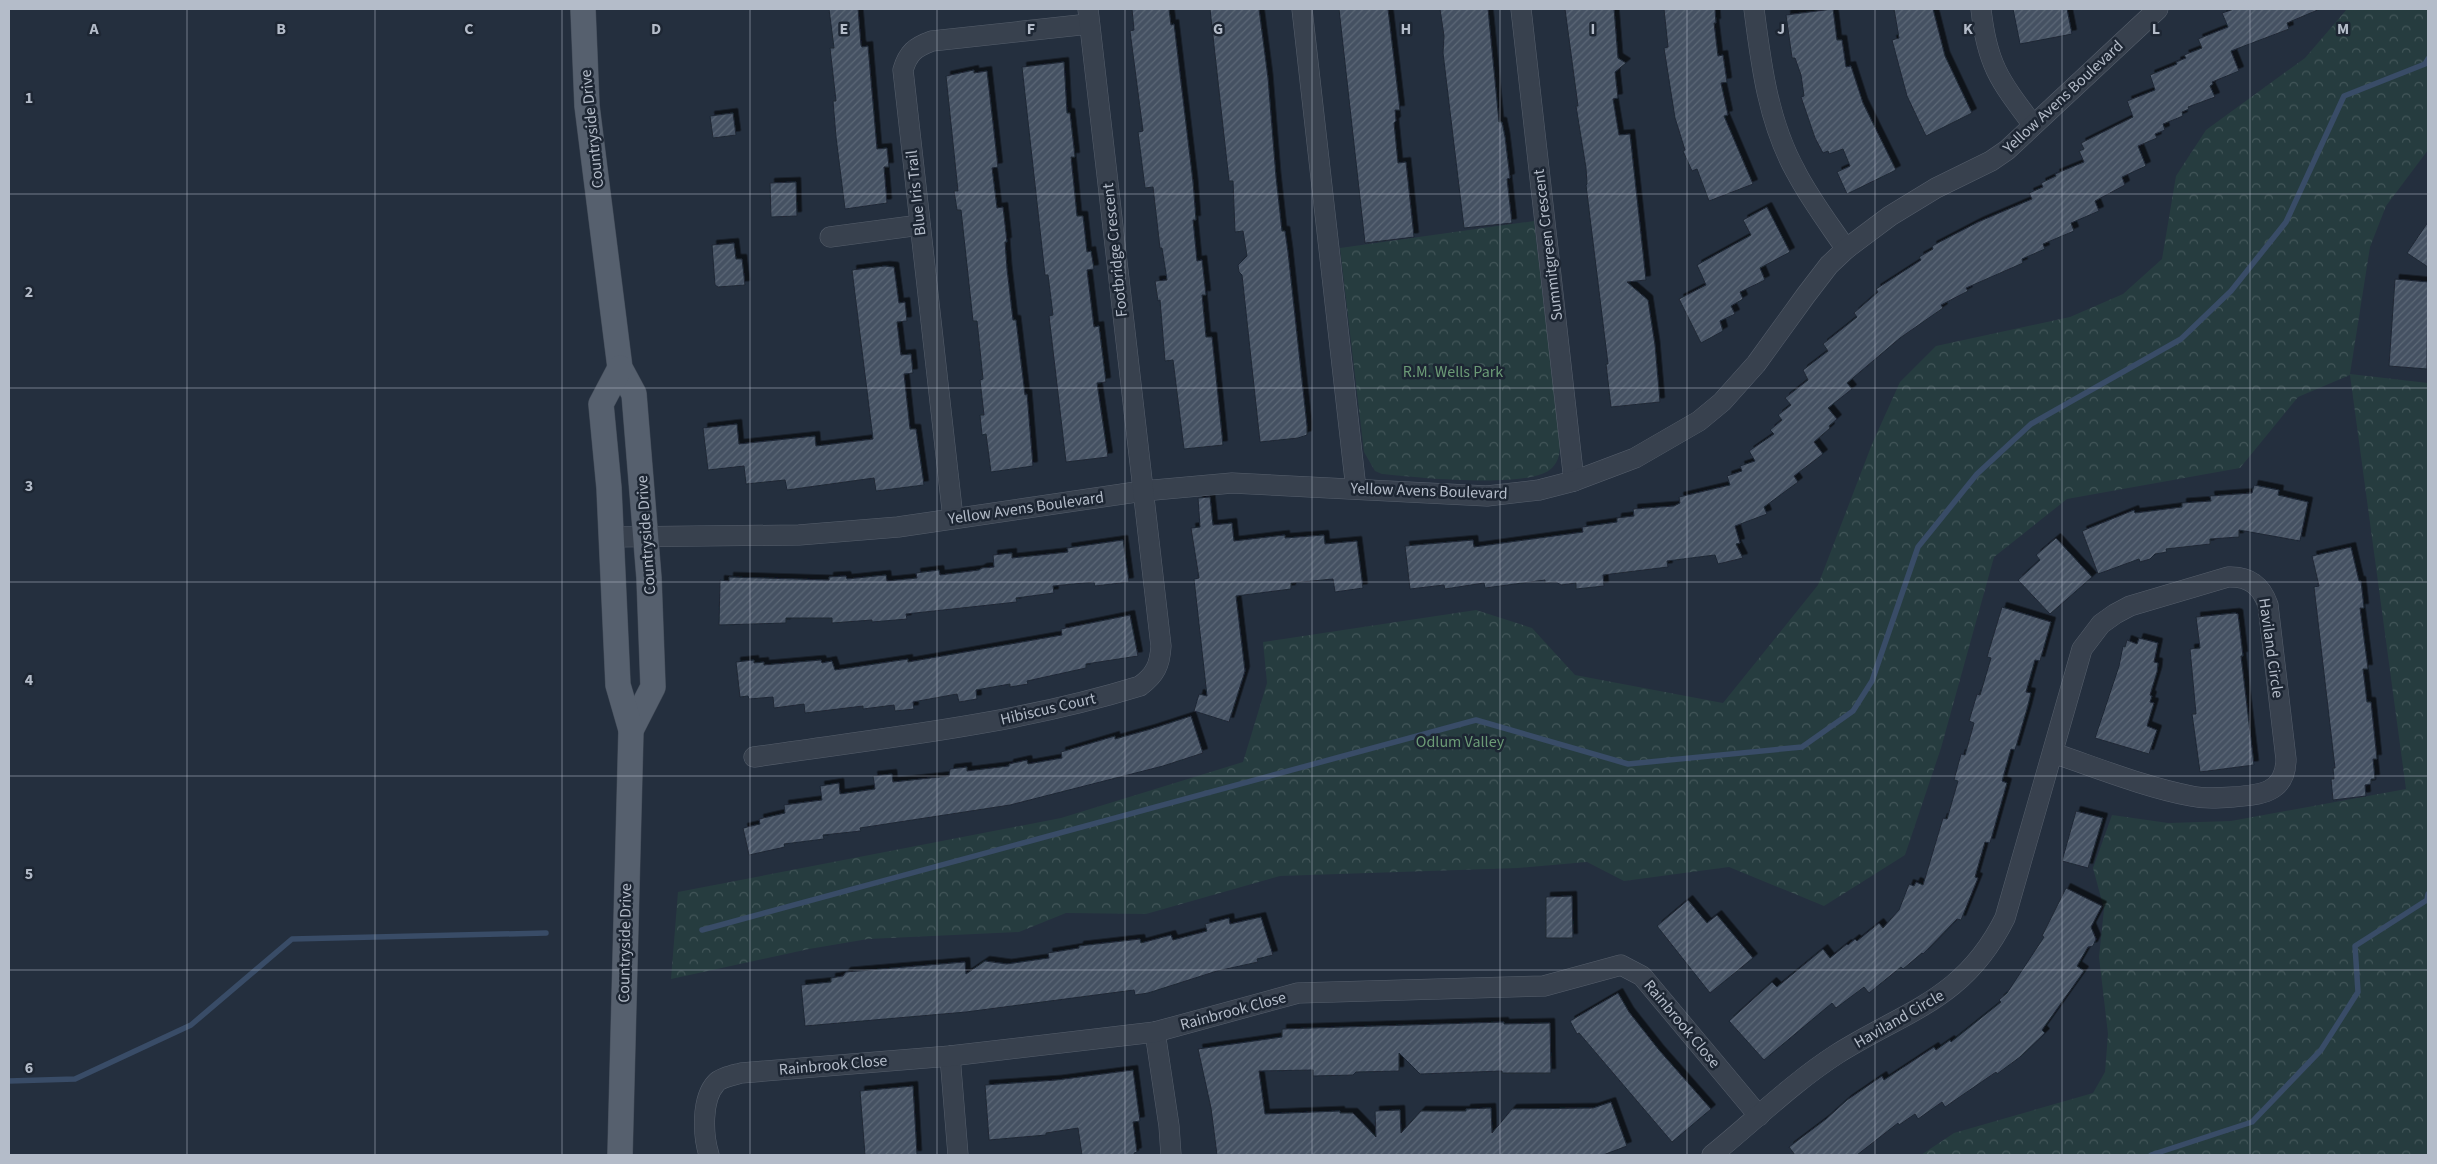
<svg xmlns="http://www.w3.org/2000/svg" width="2437" height="1164" font-family="'Source Sans 3',sans-serif">
	<style>
		.forest { fill: url(#forest-crowns) }
		.lines { fill: none; stroke-linecap: round; stroke-linejoin: round }
		.stream { stroke: #394c67; stroke-width: 5.5 }
		.building { fill: url(#building-hatch); stroke: #1f2835; filter: url(#shadow) }
		.minor-casing { stroke: #565f6c; stroke-width: 21 }
		.major-casing { stroke: #414a57; stroke-width: 26 }
		.minor { stroke: #38414e; stroke-width: 20 }
		.major { stroke: #56606e; stroke-width: 25 }
		.grid { fill: none; stroke: #b4bcc9; stroke-width: 1; stroke-opacity: 0.55 }
		.labels { text-anchor: middle; dominant-baseline: central; stroke-width: 5; stroke-linejoin: round; paint-order: stroke }
		.street-label { font-size: 16px; fill: #b4bcc9; stroke: #1d2633 }
		.park-label { font-size: 16px; fill: #6b9a76; stroke: #1d2633 }
		.grid-label { font-size: 16px; text-anchor: middle; font-weight: bold; fill: #b4bcc9; stroke: #1d2633; stroke-width: 5; stroke-linejoin: round; paint-order: stroke }
	</style>
	<defs>
		<pattern id="forest-crowns" width="20" height="18" patternUnits="userSpaceOnUse" patternTransform="scale(1.25)"><rect width="20" height="18" fill="#263c3f"/><path d="M2 6a3 3 0 1 1 6 0M12 15a3 3 0 1 1 6 0" fill="none" stroke="#435659"/></pattern>
		<pattern id="building-hatch" width="6" height="6" patternUnits="userSpaceOnUse" patternTransform="scale(1.25)"><rect width="6" height="6" fill="#455162"/><path d="M-1 1l2-2M0 6l6-6M5 7l2-2" fill="none" stroke="#5d6877"/></pattern>
		<filter id="shadow"><feDropShadow dx="4.5" dy="-4.5" stdDeviation="0" flood-color="#0009"/></filter>
	</defs>
	<rect width="100%" height="100%" fill="#242f3e"/>
	<!-- forest -->
	<g class="forest">
		<path d="M2347,9h81v141l-42,56 -16,41 -20,127 78,9v772h-507l33,-22 139,-40 12,-21 3,-38 -9,-77 5,-48 -11,-41 19,-53 56,8 63,-2 175,-32 -56,-414 -52,22 -58,71 -173,31 -73,58 -53,191 -36,107 -81,51 -95,-39 -105,14 -37,-19 -69,6 -238,8 -134,38 -80,-1 -47,19 -151,7 -59,10 -138,30 7,-87 383,-74 182,-56 24,-79 -4,-41 213,-32 56,18 43,47 148,28 95,-118 54,-141 28,-62 36,-36 134,-29 53,-23 39,-35 14,-83 30,-46 99,-72z"/>
		<path d="M1534,221l26,222c0,9 -1,18 -8,25 -22,22 -138,9 -170,6l-7,-3 -11,-19 -24,-204z"/>
	</g>
	<g class="lines">
		<!-- stream -->
		<g class="stream">
			<path d="M702,930l774,-210 152,44 174,-17 51,-36 19,-30 46,-134 59,-73 54,-50 150,-85 50,-48 55,-69 58,-126 81,-32 3,-5"/>
			<path d="M9,1081l66,-2 116,-54 101,-86 254,-6"/>
			<path d="M2151,1155l101,-33 69,-72 37,-58 -3,-46 72,-46 1,-6"/>
		</g>
	</g>
	<!-- building -->
	<g class="building">
		<path d="M829,9h29l3,36 1,2 6,-1 9,103 10,-1 2,19h-5l3,36 -42,6 -9,-72 -3,-36h3l-6,-53h4z"/>
		<path d="M1132,9h37l2,16 3,-1 19,158 3,38h-3l4,41 5,-1 4,35h-4l4,42h6l11,108 -39,4 -11,-89 -8,1 -5,-61 -2,1 -3,-20 12,-1 -5,-32h-2l-7,-61 -8,1 -7,-56 5,-1 -13,-100 4,-1z"/>
		<path d="M1210,9h49l9,69 8,99 6,54h3l3,21 19,174v9l-9,3 -38,4 -18,-167 -3,-3 -1,-7 9,-9 -4,-25 -8,1 -2,-51h-4z"/>
		<path d="M1339,9h49l12,101h-5l1,11 -2,2 4,40 8,-1 8,75 -49,6z"/>
		<path d="M1440,9h48l11,113h3l3,15 5,41 -3,1 5,44 -48,5 -21,-175 1,-17z"/>
		<path d="M1565,9h49l4,49 8,5 -11,9 3,26 -5,1 6,36 11,-1 16,146 -19,2 21,18 7,45 5,57 -49,5 -5,-43h2l-22,-179 1,-1 -1,-16 -10,-62h2z"/>
		<path d="M1664,9h51l1,14h-2l4,33 5,-1 4,27 -6,1 7,32 -4,1 29,68 -44,17 -12,-32 -5,2 -9,-20 2,-1 -10,-32 -11,-70 4,-1z"/>
		<path d="M1833,9l4,31h5l4,27 5,-1 12,37 33,67 -49,24 -10,-22 13,-6 -7,-17 -14,5 -1,-3 -5,2 -8,-15 -14,-41 3,-1 -3,-21 -6,-17h-3l-6,-43z"/>
		<path d="M1894,9h39l12,47 27,57 -46,23 -19,-40 -15,-56 7,-2z"/>
		<path d="M2013,9h54l5,25 -52,10z"/>
		<path d="M2234,9h86l-33,14 2,6 -58,22 8,20 -27,11 1,2 -3,2 5,11 -27,10 1,2 -7,3 1,4 -20,8 2,6 -10,4 2,4 -19,8 8,20 -24,11 3,8 -30,16 4,10 -28,12 3,8 -31,13 2,5 -23,10 1,4 -57,25 2,3 -27,14 2,3 -43,30 -53,45 5,6 -24,19 9,11 -8,7 1,2 -16,14 9,12 -29,22 4,6 -34,25 3,7 -32,12 5,17 -4,1 7,14 -25,6 -3,-9 -48,6 1,6 -65,8 1,11 -28,3v-6l-15,2 -5,-3 -11,1v-3l-60,8 -1,-5 -39,6 -1,-4 -34,4 -5,-43 68,-6 1,7 109,-15 -1,-5 35,-5v-4l17,-2 -1,-7 41,-3 6,-3 -1,-6 51,-12 -3,-9 15,-5 -2,-5 15,-5 -6,-10 25,-17 -4,-4 12,-10 -4,-5 13,-10 -6,-7 23,-18 -5,-10 25,-19 -5,-7 34,-27 -3,-4 24,-21 -2,-3 45,-29 -2,-3 14,-8 -1,-3 46,-24 54,-23 -3,-6 14,-6 -2,-4 15,-7 -1,-2 29,-12 -5,-11 5,-2 -3,-6 52,-26 -6,-16 28,-11 -5,-15 27,-11 -1,-2 10,-4 -2,-3 18,-7 -4,-9 30,-12 -6,-14z"/>
		<path d="M1064,62l3,51h3l5,44h-4l6,59h6l4,36 4,-1 3,18 -7,1 7,57 5,-1 7,56 -9,1 11,74 -42,5 -17,-146 4,-1 -5,-40h-3l-23,-208z"/>
		<path d="M974,70v3l13,-2 11,96 -6,1 5,40 6,-1 4,35h-2l2,27 6,51h3l9,75 2,-1 6,72 -42,6 -5,-38 -4,1 -2,-20h4l-4,-35 3,-1 -6,-58h-4l-12,-111h-4l-3,-19h4l-12,-115z"/>
		<path d="M733,113l3,22 -23,3 -3,-22z"/>
		<path d="M796,182l1,34 -26,1 -1,-34z"/>
		<path d="M1767,207l23,45 -30,16 5,12 -25,12 3,7 -12,7 4,8 -15,7 3,10 -22,12 -22,-44 27,-14 -9,-20 54,-30 -8,-15z"/>
		<path d="M2428,222v45l-21,-14z"/>
		<path d="M734,243l2,16h6l3,26 -27,2 -3,-2 -3,-40z"/>
		<path d="M885,266l9,1 5,36 6,-1 2,19 -10,1 4,33 10,-1 2,19 -9,1 6,55h6l8,56 -48,6 -2,-13 -87,12 -2,-10 -39,4 -2,-18 -36,4 -5,-42 34,-4 2,20 76,-8 1,10 57,-7 -21,-169z"/>
		<path d="M2395,279l33,3 -1,87 -38,-3z"/>
		<path d="M2254,485l25,5 -1,5 30,7 -8,39 -61,-11v7l-29,2v5l-44,5 1,3 -12,2 -5,5 -10,3 -1,-3 -41,15 -16,-43 52,-21 1,3 47,-6v-4l29,-2 -1,-5 42,-3z"/>
		<path d="M1210,497l3,28 19,-2 2,18 51,-6v3l39,-3 1,9 32,-3 6,47 -28,4 -2,-13 -42,4v6l-55,7 9,75 -16,51 -35,-11 5,-17 8,2 -13,-117 5,-1 -8,-50 9,-1 -2,-29z"/>
		<path d="M2056,538l36,39 -42,37 -32,-34 22,-20 -4,-5z"/>
		<path d="M1123,540l6,42 -34,4 -1,-4 -41,4 1,7 -38,5 1,4 -111,12 1,5 -35,3v-2l-40,3v-5h-46v5l-67,2 1,-45 9,1v-4l100,3v-3l17,-1 1,3 39,-4 1,6 30,-3 -1,-5 23,-3 1,5 39,-5 3,-2 12,-1 -1,-12 19,-2v5l56,-6 -1,-4z"/>
		<path d="M2351,547l8,34h2l3,27h-4l8,61h-5l4,33h4l6,57h-4l2,20h-4v5l-6,1 1,11 -33,4 -2,-21h3l-1,-11h2l-21,-181 5,-1 -7,-30z"/>
		<path d="M2002,607l49,15 -11,39 -5,-1 -9,32 5,1 -4,16 -12,41 -4,-1 -9,32 5,2 -17,60 -5,-1 -10,35 3,1 -17,42 -4,-1 -34,35 -1,-1 -19,16 -2,-2 -32,26 -5,-6 -28,21 -4,-5 -68,57 -35,-39 43,-39 5,5 46,-38 7,9 17,-14 1,1 7,-6 2,2 22,-18 4,5 16,-18 10,-26 5,2 2,-4 7,3 20,-67 4,1 11,-38 -4,-1 7,-26 4,1 9,-32 -5,-2 8,-27 3,1 11,-37 -4,-1z"/>
		<path d="M2235,613l3,1 5,42h-2l13,109 -54,7 -8,-58h4l-6,-65 10,-1 -4,-31z"/>
		<path d="M1130,615l8,41 -52,8v4l-59,13 1,3 -18,3v-3l-34,6 1,9 -18,3 -2,-8 -44,8 1,7 -19,2 -1,-6 -31,4v-3l-58,7 -1,-9 -30,4 -1,-11 -24,2 -1,-3 -8,1 -4,-35 18,-2v3l10,-1v3l57,-5 1,3 10,-2 3,9 73,-11v3l154,-27 -1,-6z"/>
		<path d="M2139,638l19,5 -4,19 4,1 -1,9 -7,23 2,1 -2,6 4,1 -7,23 10,4 -8,24 -54,-16 24,-72 4,-20 2,1 2,-7 10,4z"/>
		<path d="M1191,716l12,37 -40,13 -153,39 -150,23 1,3 -38,4 1,4 -40,5 1,3 -36,8 -6,-27 17,-4 -1,-5 26,-6 -1,-8 38,-5 -2,-14 19,-3 1,11 35,-5 -2,-13 19,-2 1,8 56,-6 1,-7 17,-2v4l42,-5v-2l18,-4 1,4 34,-6 -1,-6 54,-16v3l36,-10z"/>
		<path d="M2076,811l27,7 -15,50 -26,-7z"/>
		<path d="M2066,888l36,18 -11,21 5,12 -3,7 -5,1 -11,19 7,5 -42,59 3,3 -25,24 -23,17 -1,-2 -51,35 -3,-5 -24,17 -3,-5 -16,11 -1,-2 -41,32h-62l-6,-8 37,-28 21,-19 35,-24 2,4 50,-33 2,3 14,-10 1,2 50,-40 -2,-2 8,-7 37,-56 -2,-1z"/>
		<path d="M1572,896l1,42h-27v-41z"/>
		<path d="M1688,900l19,23 10,-8 36,43 -43,35 -53,-67z"/>
		<path d="M1261,917l12,38 -16,4 1,3 -41,9 -69,22 -13,2 -1,-5 -168,22 -161,14 -4,-41 30,-3v-4l12,-2 3,-4 119,-10 1,12 19,-13 22,3 42,-6 -1,-5 31,-5v-2l61,-7 1,4 30,-8 2,5 34,-9 -2,-7 24,-6 1,6z"/>
		<path d="M1618,993l11,19 30,38 52,59 -39,33 -93,-109 -2,1 -7,-13z"/>
		<path d="M1504,1022v2l46,-1 1,50h-49v-2l-82,3 -21,-21v18l-43,1 -3,3 -40,1v-6l-54,1 6,43 75,-3v2h13l23,24 -1,-26 25,-1 1,23 20,-22h45v-2l25,-1 1,25 20,-24 81,-1 18,-6 16,44 -24,9h-386l-6,-47 -13,-59 84,-12v-8z"/>
		<path d="M1133,1070l7,51 -7,1 4,30 -3,1v2h-52l-4,-27 -32,5v2l-57,5 -4,-55 72,-5z"/>
		<path d="M913,1086l4,69h-52l-5,-64z"/>
	</g>
	<g class="lines">
		<!-- minor casing -->
		<g class="minor-casing">
			<g id="minor">
				<path d="M1302,9l54,480"/>
				<path d="M1521,9l53,472"/>
				<path d="M1754,9c7,55 14,113 42,163 14,27 33,52 50,77"/>
				<path d="M1981,9c6,56 19,72 52,116"/>
				<path d="M830,237l90,-12"/>
				<path d="M953,518l-50,-448c5,-17 12,-23 29,-29l157,-17"/>
				<path d="M612,537l187,-2 99,-8 245,-36 89,-8 255,13 52,-6 35,-9 61,-23 64,-37 23,-19 34,-38 50,-69 23,-30 17,-16 44,-33 46,-28 55,-27 16,-11 151,-141"/>
				<path d="M754,757c129,-19 260,-32 386,-71 15,-11 20,-21 21,-40l-73,-637"/>
				<path d="M1155,1032l14,94 2,29"/>
				<path d="M950,1056l8,99"/>
				<path d="M709,1155c-6,-19 -8,-56 7,-72 4,-5 18,-8 25,-10l209,-17 205,-24 143,-39 246,-7 77,-21 21,11 117,140"/>
				<path d="M1712,1155c41,-33 80,-72 125,-101 70,-44 127,-54 168,-136l77,-269 19,-25 14,-10 15,-8 98,-29c21,-1 33,8 40,28l18,154c0,34 -26,36 -53,38 -14,1 -28,2 -42,-1 -47,-9 -93,-28 -138,-43"/>
			</g>
		</g>
		<!-- major casing -->
		<g class="major-casing">
			<g id="major">
				<path d="M583,9l4,97 33,262 14,26 15,184 4,109 -22,43"/>
				<path d="M620,368l-19,36 8,84 9,197 13,45 -11,425"/>
			</g>
		</g>
		<!-- minor -->
		<use href="#minor" class="minor"/>
		<!-- major -->
		<use href="#major" class="major"/>
	</g>
	<!-- grid -->
	<path class="grid" d="M187,9v1146M375,9v1146M562,9v1146M750,9v1146M937,9v1146M1125,9v1146M1312,9v1146M1500,9v1146M1687,9v1146M1875,9v1146M2062,9v1146M2250,9v1146M9,194h2419M9,388h2419M9,582h2419M9,776h2419M9,970h2419"/>
	<g class="labels">
		<!-- street labels -->
		<g class="street-label">
			<text transform="translate(2063 97) rotate(-43)">Yellow Avens Boulevard</text>
			<text transform="translate(592 129) rotate(-96)">Countryside Drive</text>
			<text transform="translate(916 193) rotate(-96)">Blue Iris Trail</text>
			<text transform="translate(1548 245) rotate(-97)">Summitgreen Crescent</text>
			<text transform="translate(1115 250) rotate(-96)">Footbridge Crescent</text>
			<text transform="translate(1429 491) rotate(2)">Yellow Avens Boulevard</text>
			<text transform="translate(1026 508) rotate(-8)">Yellow Avens Boulevard</text>
			<text transform="translate(646 535) rotate(-94)">Countryside Drive</text>
			<text transform="translate(2271 648) rotate(82)">Haviland Circle</text>
			<text transform="translate(1048 709) rotate(-13)">Hibiscus Court</text>
			<text transform="translate(625 943) rotate(-89)">Countryside Drive</text>
			<text transform="translate(1233 1011) rotate(-15)">Rainbrook Close</text>
			<text transform="translate(1899 1019) rotate(-30)">Haviland Circle</text>
			<text transform="translate(1682 1024) rotate(50)">Rainbrook Close</text>
			<text transform="translate(833 1065) rotate(-5)">Rainbrook Close</text>
		</g>
		<!-- park labels -->
		<g class="park-label">
			<text x="1453" y="372">R.M. Wells Park</text>
			<text x="1460" y="742">Odlum Valley</text>
		</g>
	</g>
	<g class="grid-label">
		<text x="94" y="34">A</text>
		<text x="281" y="34">B</text>
		<text x="469" y="34">C</text>
		<text x="656" y="34">D</text>
		<text x="844" y="34">E</text>
		<text x="1031" y="34">F</text>
		<text x="1218" y="34">G</text>
		<text x="1406" y="34">H</text>
		<text x="1593" y="34">I</text>
		<text x="1781" y="34">J</text>
		<text x="1968" y="34">K</text>
		<text x="2156" y="34">L</text>
		<text x="2343" y="34">M</text>
		<text x="29" y="103">1</text>
		<text x="29" y="297">2</text>
		<text x="29" y="491">3</text>
		<text x="29" y="685">4</text>
		<text x="29" y="879">5</text>
		<text x="29" y="1073">6</text>
	</g>
	<!-- border -->
	<rect width="2437" height="1164" fill="none" stroke="#b4bcc9" stroke-width="20"/>
</svg>
